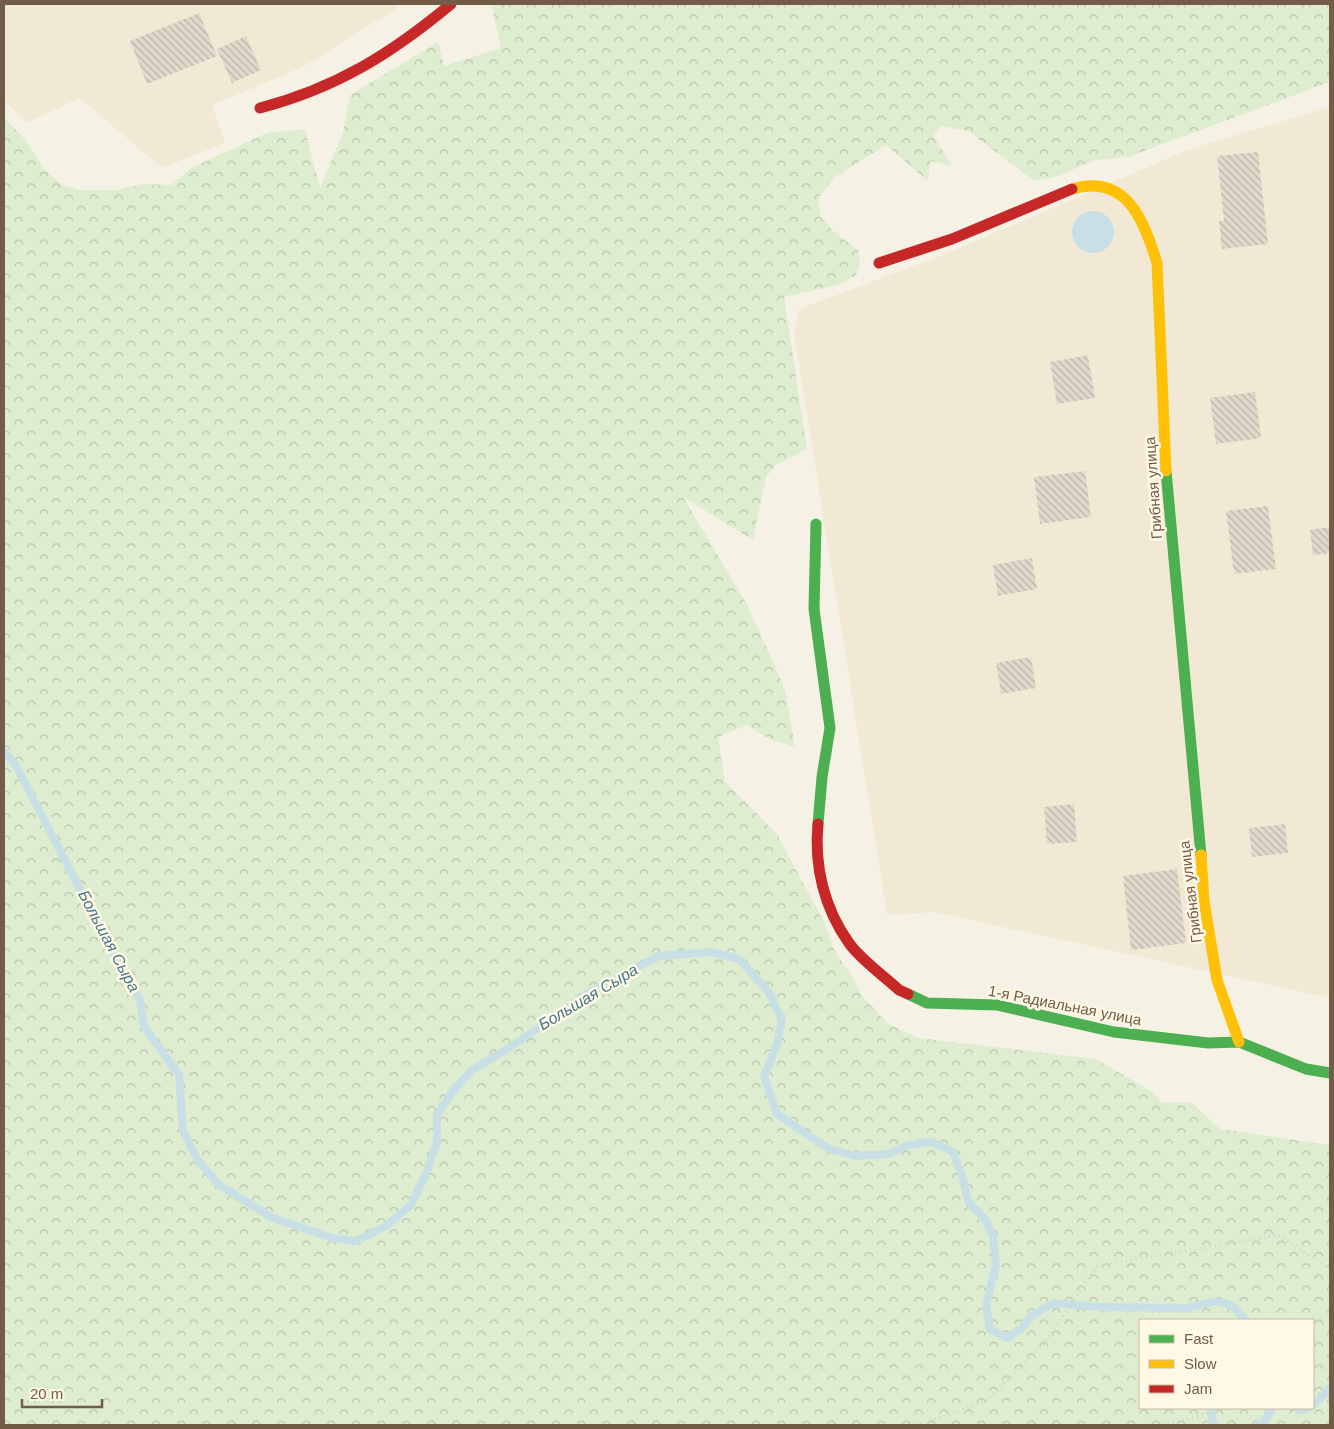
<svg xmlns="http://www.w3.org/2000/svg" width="1334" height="1429" font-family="Arial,sans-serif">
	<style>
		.residential { fill: #f2e9d5 }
		.forest { fill: url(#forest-crowns); fill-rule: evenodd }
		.water { fill: #c8e0e5 }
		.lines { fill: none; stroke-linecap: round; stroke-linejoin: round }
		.stream { stroke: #c8e0e5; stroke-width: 8 }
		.building { fill: url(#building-back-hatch) }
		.path { stroke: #d7d0c9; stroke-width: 3; stroke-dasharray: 1 4; stroke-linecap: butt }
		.fast { stroke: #4caf50; stroke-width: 11 }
		.slow { stroke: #ffc107; stroke-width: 11 }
		.jam { stroke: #c62828; stroke-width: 11 }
		.labels { text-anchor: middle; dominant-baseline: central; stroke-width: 5; stroke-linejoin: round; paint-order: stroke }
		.street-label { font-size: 15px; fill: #725c47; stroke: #fff8e5 }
		.water-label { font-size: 16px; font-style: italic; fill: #44788d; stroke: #fff8e5 }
	</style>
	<defs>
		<pattern id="forest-crowns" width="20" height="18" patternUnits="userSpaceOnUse" patternTransform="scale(1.25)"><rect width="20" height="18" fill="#deedd0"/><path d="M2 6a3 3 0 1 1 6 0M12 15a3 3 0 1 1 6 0" fill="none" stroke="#b8c3ab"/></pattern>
		<pattern id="building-back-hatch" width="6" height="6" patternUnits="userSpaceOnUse" patternTransform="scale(1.25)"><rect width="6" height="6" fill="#e2d9cd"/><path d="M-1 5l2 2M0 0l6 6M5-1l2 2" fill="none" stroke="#bcb3a8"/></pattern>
	</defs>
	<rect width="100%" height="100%" fill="#f6f1e5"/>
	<!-- residential -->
	<g class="residential">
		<path d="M4,4h396l-6,6 -91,57 -91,38 13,38 -63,25 -82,-70 -54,25 -22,-23z"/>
		<path d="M1330,107v891l-396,-86 -47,3 -93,-582 5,-24 149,-56 239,-103z"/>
	</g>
	<!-- forest -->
	<path class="forest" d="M491,4h839v78l-202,75 -32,3 -44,18 -19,2 -65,-49 -27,-5 -8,9 19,31 -22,-5 -2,20 -42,-36 -51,32 -16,20 1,19 13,15 25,19 2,13 -4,12 -14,9 -58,13 23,152 -31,16 -10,12 -13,63 -70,-43 62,104 27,58 13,31 10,57 -26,-8 -22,-14 -29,12 7,45 52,52 47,88 11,30 16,22 11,22 26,28 30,14 178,21 55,32 11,12 29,-1 29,27 110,16v280h-1326v-1308l23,25 17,27 18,16 19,5h36l26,-6 29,1 19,-17 78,-36 36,-2 15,58 23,-56 7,-37 88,-53 6,24 57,-18zM1140,1320h173v88h-173z"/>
	<!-- water -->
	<circle class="water" cx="1093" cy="232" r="21"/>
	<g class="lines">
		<!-- stream -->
		<g class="stream">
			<path d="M4,752l11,12 108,208 17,28 4,27 35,48 4,56 14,28 21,25 55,34 59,20 24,3 30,-15 25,-21 15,-31 11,-32v-27l15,-23 20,-22 40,-24 78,-54 69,-36 52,-4 28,7 29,32 14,29 -5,24 -13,33 13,37 52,35 27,7 33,-2 19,-9 24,-3 21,10 9,24 7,27 15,15 9,17 3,30 -10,40 4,24 17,9 15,-10 10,-13 22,-12 44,4 88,1 31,-7 14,4 15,15"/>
			<path d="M1313,1405l17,-17"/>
			<path d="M1211,1408l2,15 2,2"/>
			<path d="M1297,1408l2,2 10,-2"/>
			<path d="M1258,1425l6,-3 8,-14"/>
		</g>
	</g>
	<!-- building -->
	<g class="building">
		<path d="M199,13l18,43 -70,28 -17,-43z"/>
		<path d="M246,36l15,34 -29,13 -15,-34z"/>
		<path d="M1258,152l10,92 -46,5 -3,-28h5l-7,-65z"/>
		<path d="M1088,355l7,43 -38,6 -7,-42z"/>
		<path d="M1255,392l6,46 -45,6 -6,-46z"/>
		<path d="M1085,471l6,46 -51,7 -6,-47z"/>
		<path d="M1268,506l8,63 -42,5 -8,-63z"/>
		<path d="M1330,527v26l-17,2 -3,-25z"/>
		<path d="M1032,558l5,31 -39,7 -5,-31z"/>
		<path d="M1031,657l5,31 -35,6 -5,-31z"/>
		<path d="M1074,804l3,38 -30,2 -3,-37z"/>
		<path d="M1285,824l3,29 -36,4 -3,-29z"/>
		<path d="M1177,869l9,74 -55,7 -8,-74z"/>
	</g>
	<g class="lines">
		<!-- path -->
		<g class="path">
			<path d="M1313,1393l17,3"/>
			<path d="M905,1425l22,-3 58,-20 58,-57 54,-79 181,-31 52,34"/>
			<path d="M1143,1425l27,-2 59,-15"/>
		</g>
		<!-- fast -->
		<g class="fast">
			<path d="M1166,471l35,384"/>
			<path d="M816,524l-2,85 16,119 -8,49 -4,47"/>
			<path d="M908,994l19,9 70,2 117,27 94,11 31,-1 67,27 24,4"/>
		</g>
		<!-- slow -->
		<g class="slow">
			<path d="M1072,189c54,-16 72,31 85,74l9,208"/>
			<path d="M1201,855l3,46 13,79 22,62"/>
		</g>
		<!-- jam -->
		<g class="jam">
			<path d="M260,108c76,-20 131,-54 191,-104"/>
			<path d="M879,263l73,-24 120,-50"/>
			<path d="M818,824c-4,42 6,84 31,119 11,16 35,33 50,47l9,4"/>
		</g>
	</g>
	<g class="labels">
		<!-- street labels -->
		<g class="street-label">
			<text transform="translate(1153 488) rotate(-94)">Грибная улица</text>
			<text transform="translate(1190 892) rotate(-97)">Грибная улица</text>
			<text transform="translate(1065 1005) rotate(11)">1-я Радиальная улица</text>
		</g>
		<!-- water labels -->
		<g class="water-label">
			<text transform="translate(109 941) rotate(62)">Большая Сыра</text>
			<text transform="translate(588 997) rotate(-31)">Большая Сыра</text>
		</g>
	</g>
	<!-- border -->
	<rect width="1334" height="1429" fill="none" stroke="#725c47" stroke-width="10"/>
	<!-- legend -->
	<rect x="1139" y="1319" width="175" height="90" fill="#fff8e5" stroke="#c7baa6"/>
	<rect x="1149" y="1335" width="25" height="8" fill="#4caf50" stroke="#c7baa6"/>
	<text x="1184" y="1344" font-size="15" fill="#725c47">Fast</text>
	<rect x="1149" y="1360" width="25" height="8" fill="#ffc107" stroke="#c7baa6"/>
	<text x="1184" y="1369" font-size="15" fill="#725c47">Slow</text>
	<rect x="1149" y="1385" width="25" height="8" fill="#c62828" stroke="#c7baa6"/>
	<text x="1184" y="1394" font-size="15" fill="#725c47">Jam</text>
	<!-- scale -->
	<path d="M22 1399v8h80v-8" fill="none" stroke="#725c47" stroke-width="2.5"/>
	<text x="30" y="1399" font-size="15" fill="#725c47" stroke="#fff8e5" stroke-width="4" paint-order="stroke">20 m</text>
</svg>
